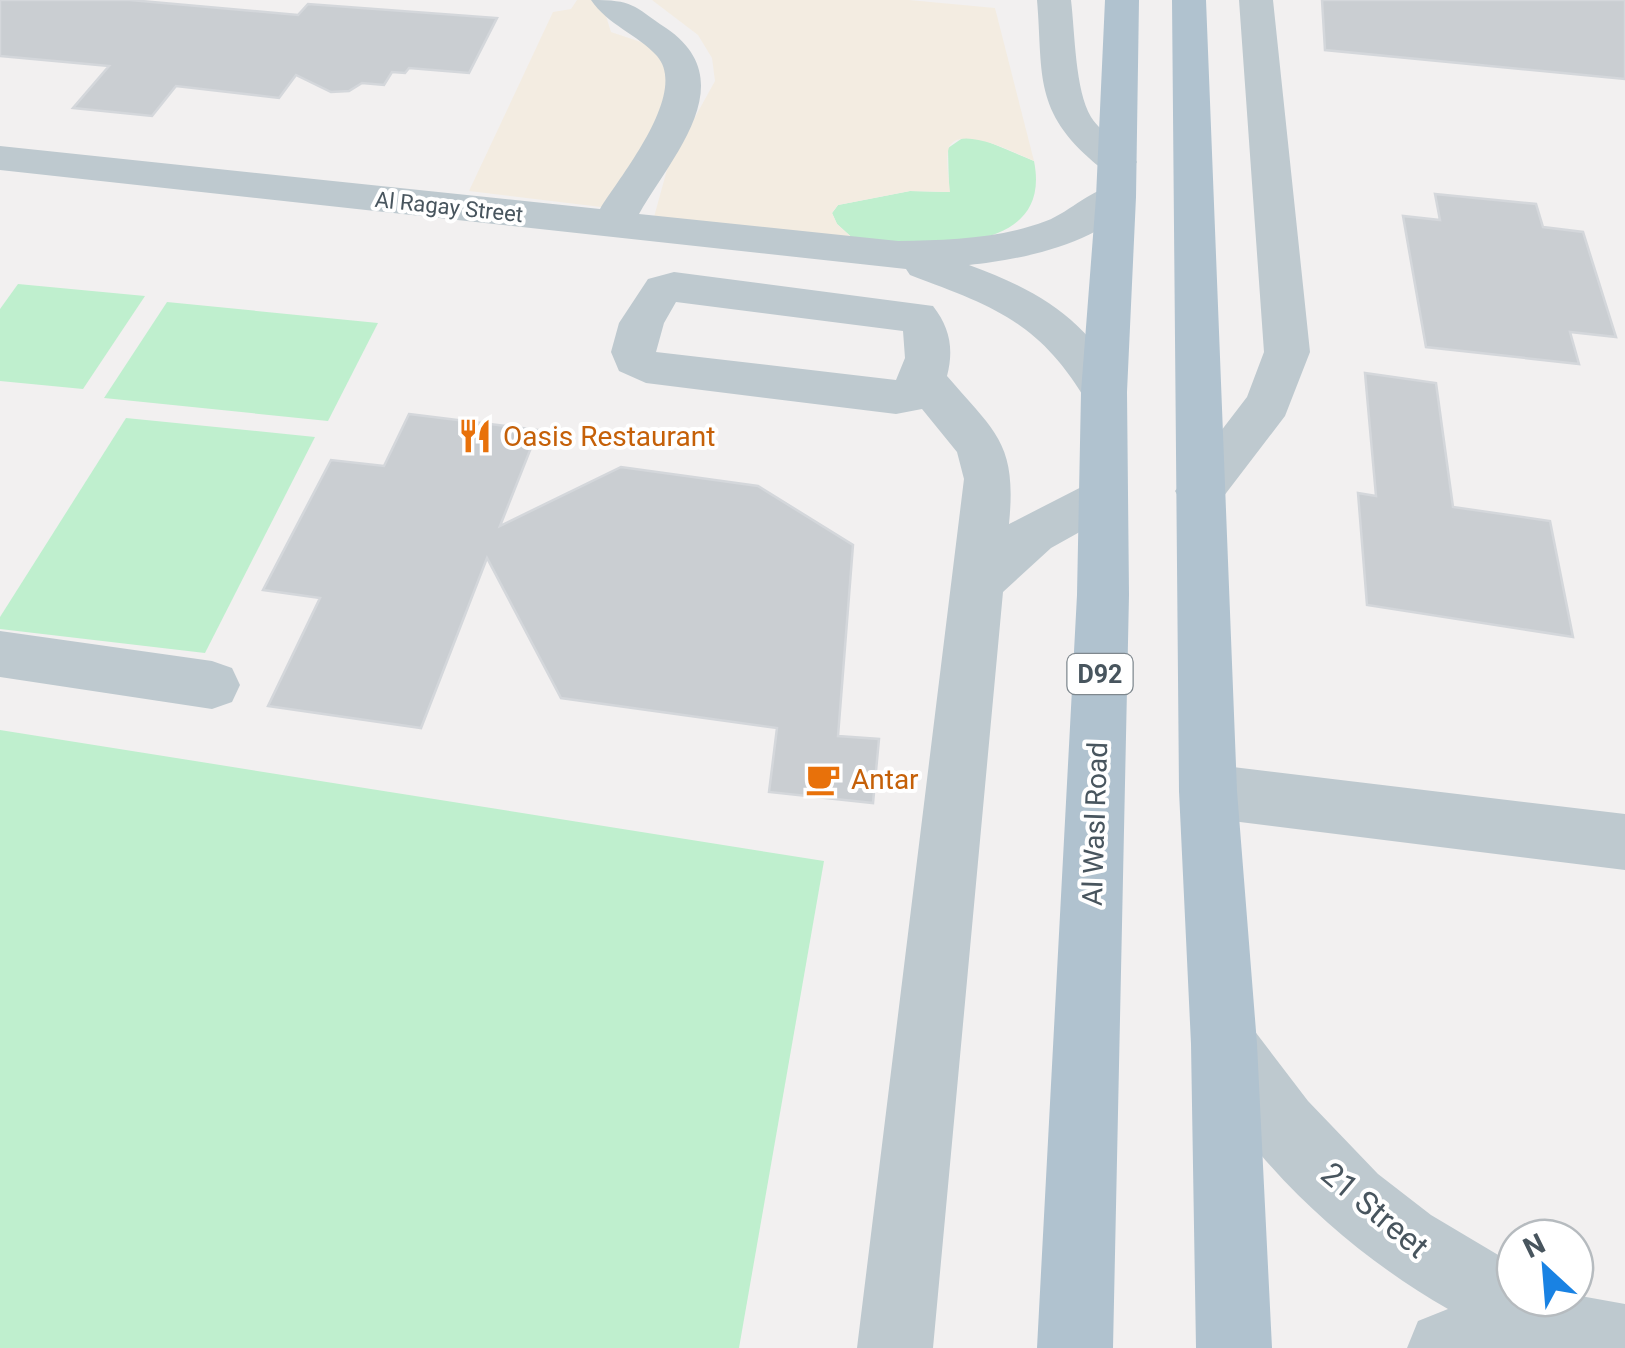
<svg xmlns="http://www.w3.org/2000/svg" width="1625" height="1348" font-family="Roboto,sans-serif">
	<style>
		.green { fill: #bfefce }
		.sand { fill: #f3ece1 }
		.building { fill: #caced2; stroke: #d4d7db; stroke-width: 2.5 }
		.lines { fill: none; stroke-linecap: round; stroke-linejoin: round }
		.minor { fill: #bec9cf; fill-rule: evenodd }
		.major { fill: #b0c2cf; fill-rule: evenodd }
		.labels { text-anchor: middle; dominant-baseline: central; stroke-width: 8; stroke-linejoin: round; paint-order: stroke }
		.far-street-label { font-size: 22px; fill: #48555e; stroke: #fff }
		.shield { fill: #fff; stroke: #7f888e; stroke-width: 2.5 }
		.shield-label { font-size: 25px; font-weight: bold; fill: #48555e }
		.food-label { font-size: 28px; fill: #c56008; stroke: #fff; text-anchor: start }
		.street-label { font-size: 28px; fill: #48555e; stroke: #fff }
		.near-street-label { font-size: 32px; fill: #48555e; stroke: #fff }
	</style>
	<rect width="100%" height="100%" fill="#f2f0f0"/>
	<!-- green -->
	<g class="green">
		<path d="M964,137l15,1 55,23c20,99 -116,83 -176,82l-21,-19 -5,-11 6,-8 72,-14 39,1 -1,-44z"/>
		<path d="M18,284l127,12 -62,93 -83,-8v-72z"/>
		<path d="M167,302l211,21 -50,98 -224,-23z"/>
		<path d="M126,418l189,19 -110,216 -205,-24v-12z"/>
		<path d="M0,730l824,131 -85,487h-739z"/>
	</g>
	<!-- sand -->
	<g class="sand">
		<path d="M577,0h24l10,32 36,12 27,25 -15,46 -50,93 -140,-17 84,-179 18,-3z"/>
		<path d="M652,0h257l86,8 39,153c-17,-7 -80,-40 -86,-10 -2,13 1,28 2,41l-40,-1 -72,14 -6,8 5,11 21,19 -204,-26 14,-51 47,-85 -3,-23 -14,-23z"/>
	</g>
	<!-- building -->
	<g class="building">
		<path d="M0,0h130l168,15 10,-11 189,14 -28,55 -60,-5 -4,5 -13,-1 -8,13 -22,-2 -13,8 -18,1 -35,-17 -17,23 -103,-12 -24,30 -79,-8 36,-42 -109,-10z"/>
		<path d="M1322,0h303v79l-300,-29z"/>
		<path d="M1435,194l101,10 7,23 40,5 33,105 -46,-5 9,32 -153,-17 -23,-131 37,4z"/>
		<path d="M1365,373l71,10 17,124 97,14 23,116 -206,-32 -9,-112 18,3z"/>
		<path d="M409,414l129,16 -38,96 121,-59 137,19 95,59 -15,191 41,3 -6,64 -104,-11 8,-64 -216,-30 -74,-140 -66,170 -153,-22 52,-108 -57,-8 68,-130 53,6z"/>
	</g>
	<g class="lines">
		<!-- minor -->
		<g class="minor">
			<path d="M591,0c43,0 41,5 75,28 78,53 6,128 -27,186l259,27c50,-1 101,-2 148,-20 29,-11 52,-42 84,-33l6,9c-30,46 -116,63 -167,68 76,28 117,55 158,127l-7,12 -16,5 -16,-5c-48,-82 -93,-97 -178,-129l-4,-6 -906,-99v-24l600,63c21,-34 89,-116 57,-153 -20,-22 -49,-31 -66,-56z"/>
			<path d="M1037,0h34c4,33 4,90 20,117 11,18 34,27 46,45l-6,9c-19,5 -28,0 -42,-13 -56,-50 -46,-88 -52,-158z"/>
			<path d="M1239,0h34l37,352 -25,64 -68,89 -17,5 -17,-5 -8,-14 72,-94 17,-45z"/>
			<path d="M674,272l259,34c17,22 21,43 14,70 49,57 70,67 62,148l92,-47 18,5 7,14 -7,14 -68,38 -48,44 -70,756h-76l107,-869 -7,-27 -35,-43 -26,5 -250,-31 -27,-12 -8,-19 8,-29 29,-44zM676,302l227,29 2,27 -9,22 -240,-28 8,-29z"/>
			<path d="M0,631l212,30 20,7 8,17 -8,17 -20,7 -212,-32z"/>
			<path d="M1208,764l417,50v56l-417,-52 -21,-8 -8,-19 8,-19z"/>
			<path d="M1224,1011l23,10 61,80 70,73 53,41 84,50v33l60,-3 50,9v44h-218l11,-27 30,-12c-99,-56 -213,-158 -257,-265l10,-23z"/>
		</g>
		<!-- major -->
		<g class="major">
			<path d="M1105,0h34l-3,197 -9,195 2,203 -16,753h-76l40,-753 4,-203 15,-195z"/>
			<path d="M1172,0h34l31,791 20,253 15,304h-76l-5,-304 -12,-253z"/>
		</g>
	</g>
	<!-- icons -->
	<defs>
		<g id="restaurant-bare" transform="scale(2.7)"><path d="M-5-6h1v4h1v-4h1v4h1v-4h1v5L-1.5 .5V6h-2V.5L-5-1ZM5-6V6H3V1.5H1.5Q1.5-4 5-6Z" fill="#e8710a" stroke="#fff" stroke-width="2.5" paint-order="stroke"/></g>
		<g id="cafe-bare" transform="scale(2.7)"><path d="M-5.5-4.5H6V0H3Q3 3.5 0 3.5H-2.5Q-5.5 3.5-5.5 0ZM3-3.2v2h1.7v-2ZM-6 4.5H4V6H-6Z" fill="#e8710a" stroke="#fff" stroke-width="2.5" paint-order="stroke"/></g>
	</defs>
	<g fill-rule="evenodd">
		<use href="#restaurant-bare" x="475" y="436"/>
		<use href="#cafe-bare" x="823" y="779"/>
	</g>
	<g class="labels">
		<!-- far-street labels -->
		<g class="far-street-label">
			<text transform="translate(449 207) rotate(6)">Al Ragay Street</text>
		</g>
		<!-- shield labels -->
		<rect class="shield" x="1067.5" y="654" width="65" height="40" rx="8"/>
		<g class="shield-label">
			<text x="1100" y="674">D92</text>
		</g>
		<!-- food labels -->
		<g class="food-label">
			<text x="503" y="436">Oasis Restaurant</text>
			<text x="851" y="779">Antar</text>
		</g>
		<!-- street labels -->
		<g class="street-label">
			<text transform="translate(1095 824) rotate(-88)">Al Wasl Road</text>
		</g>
		<!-- near-street labels -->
		<g class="near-street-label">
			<text transform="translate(1375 1210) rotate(40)">21 Street</text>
		</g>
	</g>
	<!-- north arrow -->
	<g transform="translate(1545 1268) rotate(334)"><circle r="48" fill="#ffffff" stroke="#b6bbbf" stroke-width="2.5"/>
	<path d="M0-8L18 38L0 25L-18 38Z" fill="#1982e3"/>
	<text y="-15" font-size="28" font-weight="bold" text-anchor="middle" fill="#48555e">N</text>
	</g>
</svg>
